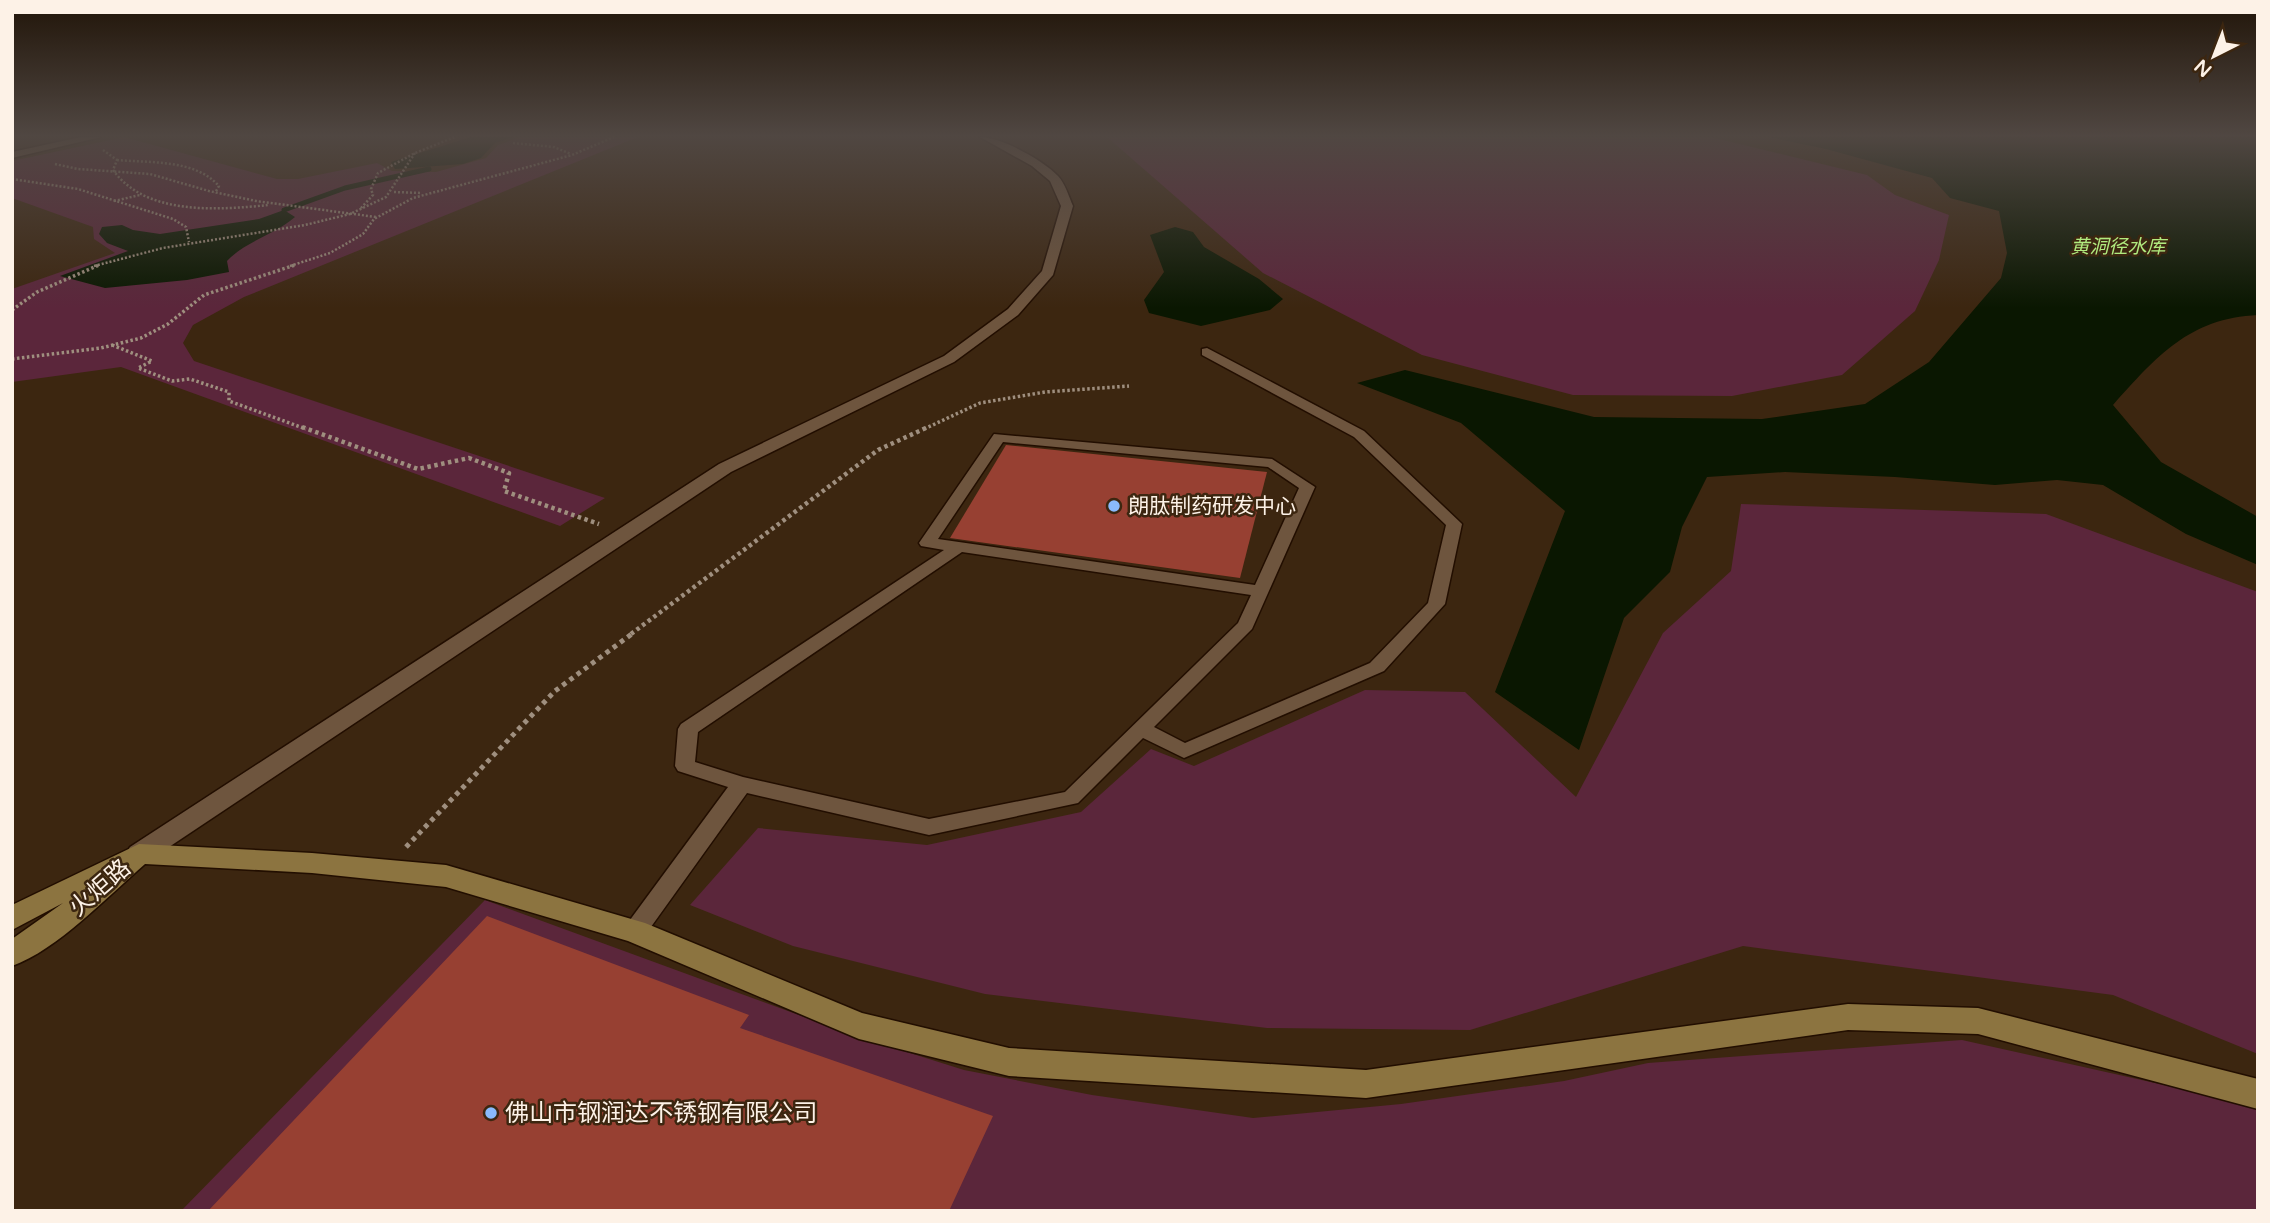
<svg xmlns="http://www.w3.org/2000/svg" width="2270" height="1223" font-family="'Varela Round','Noto Sans SC',sans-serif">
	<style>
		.green { fill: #5b263b }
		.water { fill: #0a1701 }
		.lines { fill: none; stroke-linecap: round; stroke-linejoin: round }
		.stream { stroke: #0a1701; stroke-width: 5 }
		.building { fill: #974032 }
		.lane-casing { stroke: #220e00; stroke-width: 3 }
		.street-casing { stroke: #220e00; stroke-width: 3 }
		.secondary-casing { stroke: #220e00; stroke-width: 3 }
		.path-far3 { stroke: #9f8f7f; stroke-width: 2.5; stroke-dasharray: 2 2; stroke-linecap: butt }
		.path-far2 { stroke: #9f8f7f; stroke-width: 3.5; stroke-dasharray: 2.5 2.5; stroke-linecap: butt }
		.path-far1 { stroke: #9f8f7f; stroke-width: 4.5; stroke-dasharray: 3.5 3.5; stroke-linecap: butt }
		.path { stroke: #9f8f7f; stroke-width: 5; stroke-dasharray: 4.5 4.5; stroke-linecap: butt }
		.lane { fill: #6e553e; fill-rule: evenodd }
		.street { fill: #6e553e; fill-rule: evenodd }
		.secondary { fill: #8c7440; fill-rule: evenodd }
		.poi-dot { fill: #8abafc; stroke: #3c2610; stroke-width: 2.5 }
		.labels { text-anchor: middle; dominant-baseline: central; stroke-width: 5; stroke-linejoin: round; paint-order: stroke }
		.far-water-label { font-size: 19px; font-style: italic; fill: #b1eb7f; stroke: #3c2610 }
		.poi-label { font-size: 21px; fill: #fdf2e7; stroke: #3c2610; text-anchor: start }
		.near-street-label { font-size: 24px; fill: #fdf2e7; stroke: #3c2610 }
		.near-poi-label { font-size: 24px; fill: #fdf2e7; stroke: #3c2610; text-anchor: start }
	</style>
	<rect width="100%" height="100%" fill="#3c2610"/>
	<!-- green -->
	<g class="green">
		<path d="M124,137l153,42h21l79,-16 15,8 44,1 50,-14 12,-13 22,-8h118l-394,160 -51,28 -10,18 11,18 411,137 -45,28 -439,-159 -109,15v-93l103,-36 -21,-14 -1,-12 -81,-29v-37z"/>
		<path d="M1107,137h604l156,38 28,20 54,20 -10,45 -24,51 -73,64 -110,21 -159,-1 -151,-40 -159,-82z"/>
		<path d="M1741,504l305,10 212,78v462l-145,-59 -370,-49 -273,84 -203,-2 -282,-34 -192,-48 -103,-41 68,-77 169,17 154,-33 70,-63 43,17 171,-76 100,2 111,105 87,-164 68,-62z"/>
		<path d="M485,900l374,137 105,33 128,25 161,23 148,-14 163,-23 84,-18 314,-23 296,66v105h-2077z"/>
	</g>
	<!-- water -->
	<g class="water">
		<path d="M471,137h42l-18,6 -14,15 -18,6 -68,5 -4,-7z"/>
		<path d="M1769,137h489v178c-69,3 -102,42 -145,90l48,57 97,55v48l-72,-31 -83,-49 -46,-5 -62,5 -100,-8 -110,-5 -78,5 -25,50 -12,45 -46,46 -45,132 -84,-58 70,-181 -104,-88 -104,-40 48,-13 189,47 168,2 103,-15 64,-42 72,-84 6,-25 -8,-42 -49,-13 -18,-20 -106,-29z"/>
		<path d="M284,210l11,7c-21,18 -49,24 -68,44l2,11 -42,8 -82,8 -45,-12 68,-25 -21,-8 -8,-9 3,-7 20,-2 11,5 27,4 99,-15z"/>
		<path d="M1175,227l18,5 11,15 55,32 24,20 -13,11 -69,16 -52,-13 -5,-13 20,-28 -14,-37z"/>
	</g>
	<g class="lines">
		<!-- stream -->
		<path class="stream" d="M284,210l61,-22 84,-19"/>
	</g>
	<!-- building -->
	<g class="building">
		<path d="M1006,445l261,27 -27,106 -290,-40z"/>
		<path d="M487,916l262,99 -9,13 253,88 -44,95h-741z"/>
	</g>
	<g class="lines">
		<!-- lane casing -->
		<g class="lane-casing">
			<path id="lane" d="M1207,348l157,83 98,93 -17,80 -61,67 -200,87 -41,-20 -65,65 -149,32 -182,-42 -104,145 -8,3 -8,-3 -4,-7 4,-7 101,-137 -50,-16 -3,-5 3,-37 3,-5 263,-174 -23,-4 -2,-3 75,-109 278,25 43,28 -63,142 -98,98 31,16 185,-80 58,-60 18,-78 -92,-88 -152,-82v-6zM1003,442l265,25 31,21 -44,97 -317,-46zM962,552l289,43 -13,28 -173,169 -136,27 -186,-42 -48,-15 3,-30z"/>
		</g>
		<!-- street casing -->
		<g class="street-casing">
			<g id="street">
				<path d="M81,137h20l-89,21v-6z"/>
				<path d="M980,137c21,0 63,23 78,39 7,7 11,21 15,30l-20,69 -35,40 -64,47 -223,110 -583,389 -9,3 -9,-3 -4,-7 4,-7 589,-383 225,-108 64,-47 34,-38 19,-65 -11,-25 -18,-15z"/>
			</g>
		</g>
		<!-- secondary casing -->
		<g class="secondary-casing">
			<path id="secondary" d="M139,844l173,9 134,12 199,58 217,90 147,35 357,22 482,-66 130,4 280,71v30l-280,-75 -130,-4 -482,68 -357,-22 -150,-37 -231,-98 -182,-54 -134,-14 -167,-9c-37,32 -88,86 -133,102v-27l51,-36 -51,27v-25z"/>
		</g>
		<!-- path-far3 -->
		<g class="path-far3">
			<path d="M513,143l41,4 17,7"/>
			<path d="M103,150l14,10 -4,10c33,46 105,40 156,35"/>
			<path d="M117,160c33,3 78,-1 102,26l-4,7"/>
			<path d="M55,164l23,5 72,5 59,17 47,10 120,16"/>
			<path d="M12,179l66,10 95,30 13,8 3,15"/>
			<path d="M394,192l28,1"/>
			<path d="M114,201l26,-6"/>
			<path d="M361,208l12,-13 -2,-6 7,-16 37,-20 40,-16"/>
			<path d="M94,266l69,-18 142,-23 45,-11 36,-17 29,-44"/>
			<path d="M290,266l40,-13 33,-19 11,-15 39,-21 159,-43 42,-18"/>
		</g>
		<!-- path-far2 -->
		<g class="path-far2">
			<path d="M12,310l25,-18 62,-27"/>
			<path d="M112,345l40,16 -14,7 34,13 18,-2 39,13v9l77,28"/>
			<path d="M12,359l89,-11 40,-10 27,-14 36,-29 91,-30"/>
			<path d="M924,429l56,-26 65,-11 84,-6"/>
		</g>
		<!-- path-far1 -->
		<g class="path-far1">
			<path d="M302,427l116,42 51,-11 40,15 -5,18 95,33"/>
			<path d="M631,634l247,-184 50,-23"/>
		</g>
		<!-- path -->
		<path class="path" d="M406,847l149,-156 78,-58"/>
		<!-- lane -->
		<use href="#lane" class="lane"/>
		<!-- street -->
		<use href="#street" class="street"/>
		<!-- secondary -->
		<use href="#secondary" class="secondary"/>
	</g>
	<!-- sky -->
	<linearGradient id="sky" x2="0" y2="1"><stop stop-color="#211509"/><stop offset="0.44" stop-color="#504742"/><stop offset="1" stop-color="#504742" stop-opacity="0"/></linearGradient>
	<rect width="2270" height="308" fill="url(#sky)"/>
	<!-- markers -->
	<g class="poi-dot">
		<circle cx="1114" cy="506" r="7"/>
		<circle cx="491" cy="1113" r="7"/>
	</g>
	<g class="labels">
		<!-- far-water labels -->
		<g class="far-water-label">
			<text x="2118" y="247">黄洞径水库</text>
		</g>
		<!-- poi labels -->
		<g class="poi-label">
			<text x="1128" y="506">朗肽制药研发中心</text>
		</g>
		<!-- near-street labels -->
		<g class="near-street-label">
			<text transform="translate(100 888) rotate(-41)">火炬路</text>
		</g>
		<!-- near-poi labels -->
		<g class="near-poi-label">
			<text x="505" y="1113">佛山市钢润达不锈钢有限公司</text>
		</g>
	</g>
	<!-- border -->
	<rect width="2270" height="1223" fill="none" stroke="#fdf2e7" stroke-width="28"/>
	<!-- north arrow -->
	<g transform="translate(2214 56) rotate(222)" stroke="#3c2610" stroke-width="5" paint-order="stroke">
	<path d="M0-5L12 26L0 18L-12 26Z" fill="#fdf2e7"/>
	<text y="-10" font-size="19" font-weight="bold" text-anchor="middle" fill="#fdf2e7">N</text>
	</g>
</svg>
